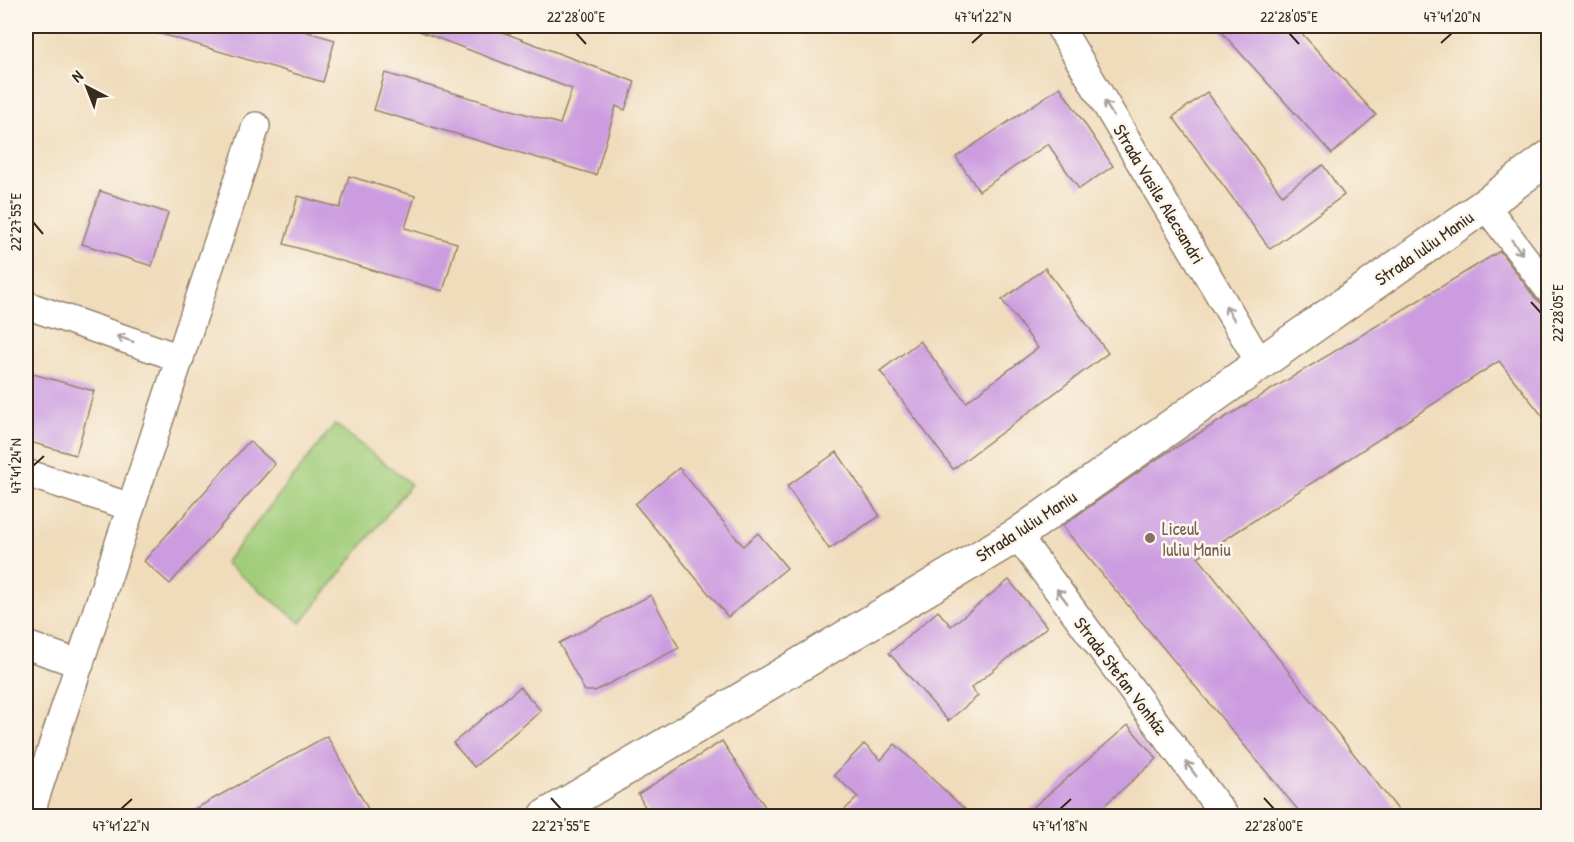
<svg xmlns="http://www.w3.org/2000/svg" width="1574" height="842" font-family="'Patrick Hand',sans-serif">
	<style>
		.green { fill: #a2ce7b; stroke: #6e7c4c; stroke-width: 1.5 }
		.building { fill: #cc9ce0 }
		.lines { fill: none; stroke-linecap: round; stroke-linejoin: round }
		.minor-casing { stroke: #96836c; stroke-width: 30 }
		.tertiary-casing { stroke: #96836c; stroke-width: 36 }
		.minor { stroke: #fff; stroke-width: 27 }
		.tertiary { stroke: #fff; stroke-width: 33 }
		.oneway { stroke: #a79f9a }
		.ticks { fill: none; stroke: #3b2a1e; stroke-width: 2 }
		.education-dot { fill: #8d6e63; stroke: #fbf7ec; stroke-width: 2 }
		.labels { text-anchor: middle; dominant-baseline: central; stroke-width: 5; stroke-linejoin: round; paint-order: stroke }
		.street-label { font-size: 18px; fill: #3b2a1e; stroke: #fbf7ec }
		.education-label { font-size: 18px; fill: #785e54; stroke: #fbf7ec; text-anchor: start }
		.neatline { fill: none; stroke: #3b2a1e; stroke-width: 2 }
		.ticks-label { font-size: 15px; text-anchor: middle; fill: #3b2a1e }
	</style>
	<rect width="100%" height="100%" fill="#fbf7ec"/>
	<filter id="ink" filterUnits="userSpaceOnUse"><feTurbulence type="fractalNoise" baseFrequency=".0167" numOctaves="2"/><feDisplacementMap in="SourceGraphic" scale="12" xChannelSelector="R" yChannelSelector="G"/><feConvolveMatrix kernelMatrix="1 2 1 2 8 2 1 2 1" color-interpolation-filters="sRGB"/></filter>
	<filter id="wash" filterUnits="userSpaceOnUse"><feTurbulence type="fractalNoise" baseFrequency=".008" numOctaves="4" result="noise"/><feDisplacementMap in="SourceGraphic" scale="24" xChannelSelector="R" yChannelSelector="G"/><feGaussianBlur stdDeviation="1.35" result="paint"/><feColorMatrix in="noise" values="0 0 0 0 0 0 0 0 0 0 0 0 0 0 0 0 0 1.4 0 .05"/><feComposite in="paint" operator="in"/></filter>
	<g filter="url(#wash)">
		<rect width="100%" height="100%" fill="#f0dcbb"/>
		<!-- green -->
		<path class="green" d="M335,424l76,60 -110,139 -76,-60z"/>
		<g id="blocks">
			<!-- building -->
			<g class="building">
				<path d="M159,26h128l48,14 -12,42 -165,-49z"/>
				<path d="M411,26h75l149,56 -10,28 -9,-4 -20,69 -222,-65 11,-37 175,51 12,-35 -161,-61z"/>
				<path d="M1216,26h79l81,89 -44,39z"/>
				<path d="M1060,87l53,79 -34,23 -31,-45 -69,47 -23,-34z"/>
				<path d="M1207,92l75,103 41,-30 21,30 -74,54 -97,-132z"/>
				<path d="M349,176l66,20 -10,32 52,15 -14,48 -159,-47 14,-48 42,12z"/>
				<path d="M100,191l68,22 -16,53 -70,-22z"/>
				<path d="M1500,251l35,47 6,5 7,2v118l-49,-62 -301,196 205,259h-100l-241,-290 98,-69z"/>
				<path d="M1045,268l63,85 -155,116 -73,-98 40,-30 46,61 72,-54 -36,-48z"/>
				<path d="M26,372l68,19 -18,64 -50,-14z"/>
				<path d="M249,441l26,23 -105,120 -26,-23z"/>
				<path d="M837,452l43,64 -51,33 -42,-63z"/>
				<path d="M679,468l64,78 15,-13 29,35 -59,49 -93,-113z"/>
				<path d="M1009,580l38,47 -76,61 7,8 -30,25 -59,-68 49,-42 13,15z"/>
				<path d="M651,595l28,53 -84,43h-10l-26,-48z"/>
				<path d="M520,687l21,24 -67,56 -21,-24z"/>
				<path d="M1128,725l29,34 -65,57h-69z"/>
				<path d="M327,736l45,80h-190z"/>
				<path d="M722,741l49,75h-121l-12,-22z"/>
				<path d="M864,744l17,16 14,-16 77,72h-134l20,-19 -24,-22z"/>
			</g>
		</g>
	</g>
	<g filter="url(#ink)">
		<use href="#blocks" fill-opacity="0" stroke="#96836c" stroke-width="1.5"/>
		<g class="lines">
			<!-- minor casing -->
			<g class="minor-casing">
				<g id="minor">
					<path d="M1059,26l201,337"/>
					<path d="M1485,205l63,84"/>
					<path d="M26,305l154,53"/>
					<path d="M26,473l105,34"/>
					<path d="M1017,535l208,281"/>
					<path d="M26,645l54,19"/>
					<path d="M33,816l1,-14 222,-676"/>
				</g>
			</g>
			<!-- tertiary casing -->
			<g class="tertiary-casing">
				<path id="tertiary" d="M546,816l471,-281 468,-330 63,-47"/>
			</g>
			<!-- minor -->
			<use href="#minor" class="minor"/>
			<!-- tertiary -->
			<use href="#tertiary" class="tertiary"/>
		</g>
		<!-- one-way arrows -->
		<defs><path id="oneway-shaft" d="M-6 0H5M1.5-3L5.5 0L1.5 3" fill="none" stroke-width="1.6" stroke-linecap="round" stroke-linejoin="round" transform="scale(1.5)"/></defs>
		<g class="oneway">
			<use href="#oneway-shaft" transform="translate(1109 109) rotate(-121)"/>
			<use href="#oneway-shaft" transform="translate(1517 247) rotate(53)"/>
			<use href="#oneway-shaft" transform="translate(1230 313) rotate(-121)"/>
			<use href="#oneway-shaft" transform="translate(125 339) rotate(-161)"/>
			<use href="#oneway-shaft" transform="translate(1062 596) rotate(-127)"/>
			<use href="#oneway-shaft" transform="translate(1191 769) rotate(-127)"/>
		</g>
	</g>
	<!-- ticks -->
	<path class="ticks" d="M576,33l10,11M1289,33l10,11M972,43l11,-10M1441,43l11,-10M33,222l10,12M1531,302l10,11M33,466l11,-10M551,798l10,11M1264,798l10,11M121,809l11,-10M1060,809l11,-10"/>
	<!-- markers -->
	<circle class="education-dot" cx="1150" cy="538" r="6"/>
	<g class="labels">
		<!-- street labels -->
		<g class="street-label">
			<text transform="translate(1159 194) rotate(59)">Strada Vasile Alecsandri</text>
			<text transform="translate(1424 248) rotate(-35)">Strada Iuliu Maniu</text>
			<text transform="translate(1026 526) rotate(-33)">Strada Iuliu Maniu</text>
			<text transform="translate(1121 676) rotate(53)">Strada Stefan Vonház</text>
		</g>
		<!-- education labels -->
		<g class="education-label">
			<text x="1162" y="528">Liceul<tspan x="1162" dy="21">Iuliu Maniu</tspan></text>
		</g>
	</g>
	<!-- margin -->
	<rect width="1574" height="842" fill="none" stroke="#fbf7ec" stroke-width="66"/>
	<!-- north arrow -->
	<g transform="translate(87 87) rotate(318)" stroke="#fbf7ec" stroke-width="4.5" paint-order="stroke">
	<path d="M0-4.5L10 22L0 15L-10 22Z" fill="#3b2a1e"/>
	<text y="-9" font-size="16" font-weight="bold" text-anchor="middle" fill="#3b2a1e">N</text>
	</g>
	<rect x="33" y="33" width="1508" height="776" class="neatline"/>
	<g class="ticks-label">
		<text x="576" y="22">22°28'00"E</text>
		<text x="983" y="22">47°41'22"N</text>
		<text x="1289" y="22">22°28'05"E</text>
		<text x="1452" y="22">47°41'20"N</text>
		<text transform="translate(16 222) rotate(-90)" y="5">22°27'55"E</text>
		<text transform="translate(1558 313) rotate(-90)" y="5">22°28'05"E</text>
		<text transform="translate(16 466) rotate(-90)" y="5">47°41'24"N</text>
		<text x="121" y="831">47°41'22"N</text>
		<text x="561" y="831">22°27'55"E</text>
		<text x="1060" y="831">47°41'18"N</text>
		<text x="1274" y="831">22°28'00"E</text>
	</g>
</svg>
